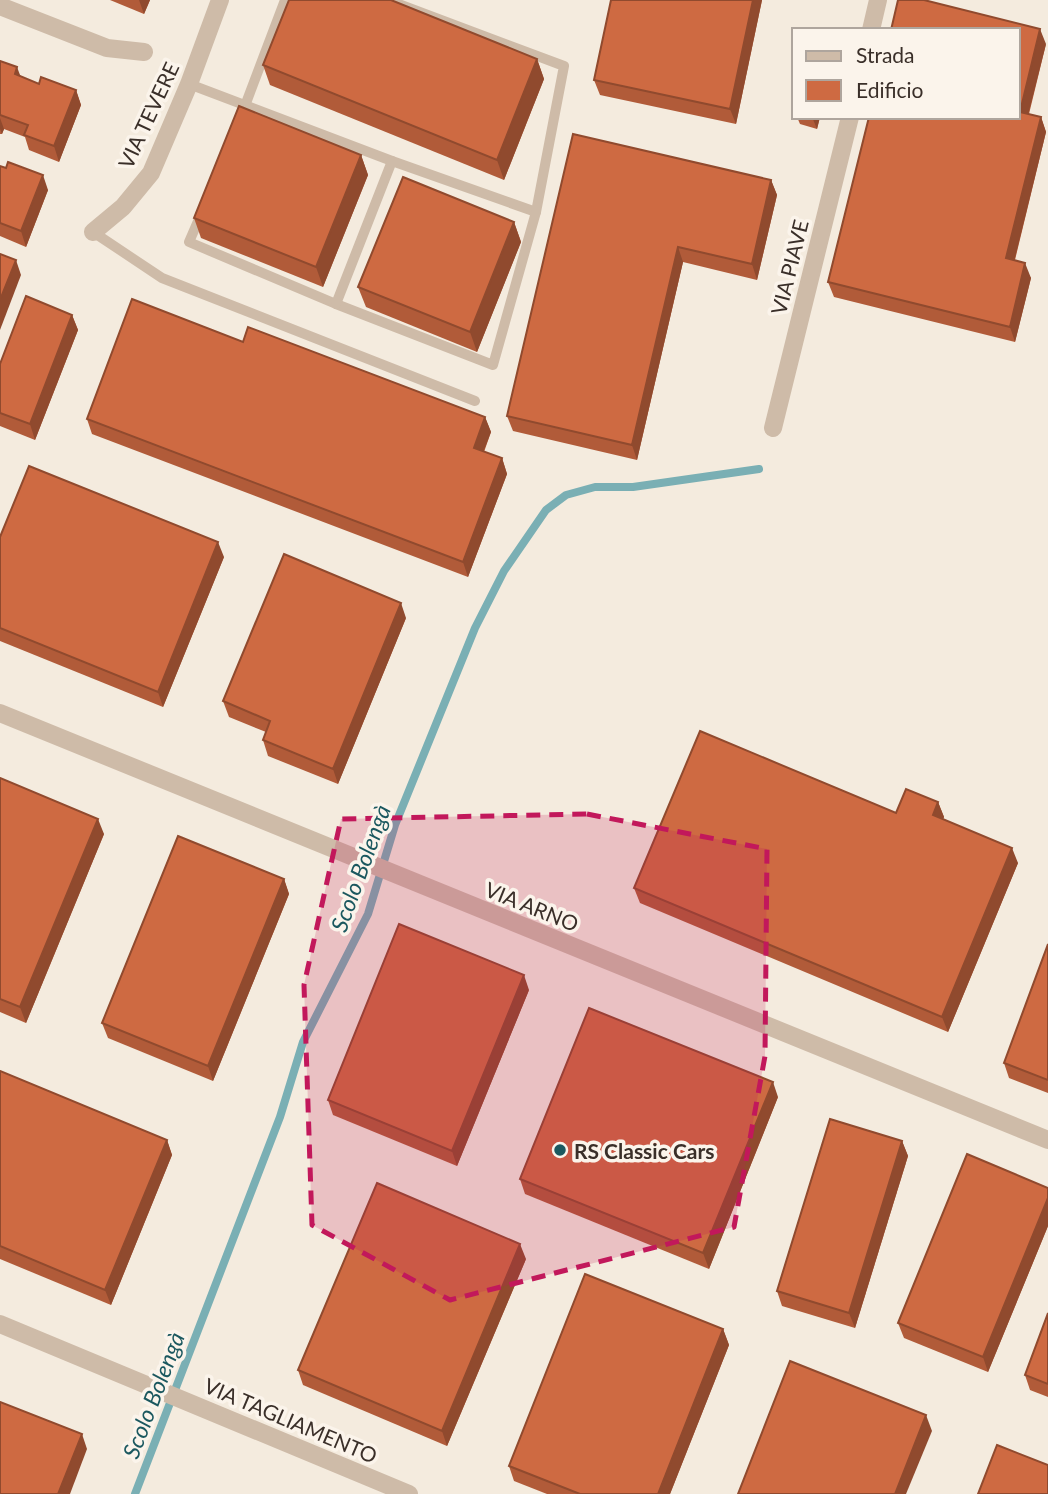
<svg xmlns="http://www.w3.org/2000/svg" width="1048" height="1494" font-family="Lato,sans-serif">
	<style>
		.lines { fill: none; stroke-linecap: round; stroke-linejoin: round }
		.stream { stroke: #7aafb4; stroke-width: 8 }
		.service { stroke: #cebba8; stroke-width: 10 }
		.minor { stroke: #cebba8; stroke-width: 18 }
		.wall { fill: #b15b39 }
		.shaded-wall { fill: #904a2e }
		.building { fill: #ce6a42; stroke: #904a2e; stroke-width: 2 }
		.marked { fill: #c2185b; fill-opacity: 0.2; stroke: #c2185b; stroke-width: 5; stroke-dasharray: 14 9; stroke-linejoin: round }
		.poi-dot { fill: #1b585f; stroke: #fbf4eb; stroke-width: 2.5 }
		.labels { text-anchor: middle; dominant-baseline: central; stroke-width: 7; stroke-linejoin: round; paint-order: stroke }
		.street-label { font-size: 21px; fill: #3a2f29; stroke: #fbf4eb }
		.poi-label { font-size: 21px; font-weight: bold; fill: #3a2f29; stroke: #fbf4eb; text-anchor: start }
		.water-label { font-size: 23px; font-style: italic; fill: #1b585f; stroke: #fbf4eb }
	</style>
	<rect width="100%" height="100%" fill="#f4ebde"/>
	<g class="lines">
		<!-- stream -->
		<path class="stream" d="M135,1494l145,-377 23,-75 65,-128 27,-89 80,-197 29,-57 42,-61 20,-15 29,-8h38l126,-18"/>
		<!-- service -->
		<g class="service">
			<path d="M189,84l203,77 144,51"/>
			<path d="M240,119l45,-119"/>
			<path d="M202,212l-13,30 147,62 157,61 43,-153 28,-146 -176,-66"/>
			<path d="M93,232l69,46 313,123"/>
			<path d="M336,304l56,-143"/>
		</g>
		<!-- minor -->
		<g class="minor">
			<path d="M0,6l107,42 37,4"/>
			<path d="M871,30l7,-30"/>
			<path d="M93,232l30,-25 28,-34 38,-89 31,-84"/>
			<path d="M773,428l77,-311"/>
			<path d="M0,713l1048,427"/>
			<path d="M0,1324l409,170"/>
		</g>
	</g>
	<!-- wall -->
	<g class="wall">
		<path d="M110,0h40l-6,14z"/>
		<path d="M611,0h151l-26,124 -136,-29 -6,-15z"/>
		<path d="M1046,44l-17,70 12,3 5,15 -31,128 16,18 -16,64 -181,-45 -6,-15z"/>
		<path d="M537,59l7,20 -40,101 -234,-95 -7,-20z"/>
		<path d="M0,61l20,15 19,8 37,6 5,15 -22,57 -30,-12 -4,-13 -21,-8 -2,5h-2z"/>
		<path d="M797,117h23l-3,12 -17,-5z"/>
		<path d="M573,134l198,46 6,15 -20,85 -74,-18 -46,198 -124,-29 -6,-15z"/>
		<path d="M361,155l7,20 -45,112 -122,-49 -7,-20z"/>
		<path d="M0,166l48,24 -22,57 -26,-11z"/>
		<path d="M514,222l7,20 -44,110 -111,-45 -8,-20z"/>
		<path d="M72,315l6,15 -43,110 -35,-14v-62z"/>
		<path d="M243,342l242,75 6,15 -7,20 18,6 5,16 -39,103 -376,-143 -5,-15z"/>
		<path d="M0,537l224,20 -61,150 -163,-66z"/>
		<path d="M406,618l-68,166 -70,-28 -5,-16 3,-8 -37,-15 -6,-16z"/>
		<path d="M0,778l104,56 -78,189 -26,-11z"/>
		<path d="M938,802l6,15 -1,2 75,44 -70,169 -308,-129 -6,-15 262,-75z"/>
		<path d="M284,879l5,15 -76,187 -105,-43 -6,-15z"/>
		<path d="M1048,944v149l-39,-15 -5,-15z"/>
		<path d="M529,990l-72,176 -124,-51 -5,-15z"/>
		<path d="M0,1071l167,69 5,15 -61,150 -111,-46z"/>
		<path d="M778,1097l-69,172 -184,-75 -5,-15z"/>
		<path d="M902,1141l6,15 -53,172 -73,-22 -5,-15z"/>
		<path d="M1048,1188v38l-60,146 -84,-34 -6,-15z"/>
		<path d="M526,1259l-79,187 -144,-61 -5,-15z"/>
		<path d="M1048,1313v84l-18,-7 -5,-15z"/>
		<path d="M723,1329l6,16 -59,149h-123l-33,-13 -5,-15z"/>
	</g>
	<!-- shaded-wall -->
	<g class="shaded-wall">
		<path d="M139,0h11l-6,14z"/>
		<path d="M753,0h9l-26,124 -6,-15z"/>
		<path d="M1040,29l6,15 -21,83 -5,-15z"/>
		<path d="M537,59l7,20 -40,101 -7,-20z"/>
		<path d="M17,67l6,16 -8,-9z"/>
		<path d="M76,90l5,15 -22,57 -5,-16z"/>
		<path d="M812,117h8l-3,12z"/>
		<path d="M1041,117l5,15 -35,142 -5,-16z"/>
		<path d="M0,118l4,11 -2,5 -2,-5z"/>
		<path d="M361,155l7,20 -45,112 -7,-20z"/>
		<path d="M43,175l5,15 -22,57 -5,-16z"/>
		<path d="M771,180l6,15 -20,85 -5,-16z"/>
		<path d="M514,222l7,20 -44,110 -7,-20z"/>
		<path d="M678,247l5,15 -46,198 -5,-15z"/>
		<path d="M16,260l5,15 -21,55v-30z"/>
		<path d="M1025,263l6,15 -16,64 -5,-15z"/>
		<path d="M72,315l6,15 -43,110 -5,-16z"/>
		<path d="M485,417l6,15 -12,31 -5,-15z"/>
		<path d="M502,458l5,16 -39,103 -5,-15z"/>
		<path d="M218,542l6,15 -61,150 -5,-15z"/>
		<path d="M401,603l5,15 -68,166 -5,-15z"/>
		<path d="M938,802l6,15 -6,13 -5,-15z"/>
		<path d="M98,819l6,15 -78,189 -6,-16z"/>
		<path d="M1012,848l6,15 -70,169 -6,-15z"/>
		<path d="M284,879l5,15 -76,187 -5,-15z"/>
		<path d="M524,975l5,15 -72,176 -5,-15z"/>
		<path d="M773,1082l5,15 -69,172 -6,-16z"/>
		<path d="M167,1140l5,15 -61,150 -6,-15z"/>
		<path d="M902,1141l6,15 -53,172 -6,-15z"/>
		<path d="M1048,1198v28l-60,146 -5,-15z"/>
		<path d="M520,1244l6,15 -79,187 -5,-15z"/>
		<path d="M723,1329l6,16 -59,149h-12z"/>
		<path d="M926,1415l6,16 -26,63h-11z"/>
		<path d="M82,1434l5,15 -17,45h-12z"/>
	</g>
	<!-- building -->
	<g class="building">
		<path d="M289,0h102l146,59 -40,101 -234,-95z"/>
		<path d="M611,0h142l-23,109 -136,-29z"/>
		<path d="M898,0h26l116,29 -20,83 21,5 -35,141 19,5 -15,64 -182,-45 41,-165h149v-87h-127z"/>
		<path d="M0,61l17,6 -2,7 24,10 2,-7 35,13 -22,56 -30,-11 4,-10 -28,-10z"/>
		<path d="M239,106l122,49 -45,112 -122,-49z"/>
		<path d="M573,134l198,46 -19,84 -74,-17 -46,198 -125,-29z"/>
		<path d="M8,162l35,13 -22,56 -21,-8v-57l6,2z"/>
		<path d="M403,177l111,45 -44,110 -112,-45z"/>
		<path d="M0,254l16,6 -16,40z"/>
		<path d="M26,296l46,19 -42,109 -30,-11v-49z"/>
		<path d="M132,299l111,43 5,-15 237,90 -11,31 28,10 -39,104 -376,-143z"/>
		<path d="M29,466l189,76 -60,150 -158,-64v-91z"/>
		<path d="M284,554l117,49 -68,166 -70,-29 7,-19 -47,-20z"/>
		<path d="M700,731l196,82 10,-24 32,13 -5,13 79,33 -70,169 -308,-129z"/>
		<path d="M0,778l98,41 -78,188 -20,-8z"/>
		<path d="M178,836l106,43 -76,187 -106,-43z"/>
		<path d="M399,924l125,51 -72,176 -124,-51z"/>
		<path d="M1048,944v136l-44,-17z"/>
		<path d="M589,1008l184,74 -70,171 -183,-74z"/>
		<path d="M0,1071l167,69 -62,150 -105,-44z"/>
		<path d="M830,1119l72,22 -53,172 -72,-22z"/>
		<path d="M967,1154l81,34v10l-65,159 -85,-34z"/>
		<path d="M377,1183l143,61 -78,187 -144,-61z"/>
		<path d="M585,1274l138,55 -65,165h-78l-71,-28z"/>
		<path d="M1048,1313v71l-23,-9z"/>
		<path d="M790,1361l136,54 -31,79h-157z"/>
		<path d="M0,1402l82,32 -24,60h-58z"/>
		<path d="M997,1445l51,20v29h-70z"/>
	</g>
	<!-- marked area -->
	<path class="marked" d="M587,814l180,35 -2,207 -31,171 -284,73 -138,-75 -8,-240 37,-166z"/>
	<!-- markers -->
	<circle class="poi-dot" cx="560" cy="1150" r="7"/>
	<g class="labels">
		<!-- street labels -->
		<g class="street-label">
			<text transform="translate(148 115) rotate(-65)">VIA TEVERE</text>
			<text transform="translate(789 267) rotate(-76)">VIA PIAVE</text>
			<text transform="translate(532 906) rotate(22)">VIA ARNO</text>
			<text transform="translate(291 1420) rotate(23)">VIA TAGLIAMENTO</text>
		</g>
		<!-- poi labels -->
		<g class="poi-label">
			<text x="574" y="1150">RS Classic Cars</text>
		</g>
		<!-- water labels -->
		<g class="water-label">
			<text transform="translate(360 868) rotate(-70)">Scolo Bolengà</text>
			<text transform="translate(153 1395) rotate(-69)">Scolo Bolengà</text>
		</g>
	</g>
	<!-- legend -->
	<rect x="792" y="28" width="228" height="91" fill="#fbf4eb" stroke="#aea59d" stroke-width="2"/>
	<rect x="806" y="51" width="35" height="10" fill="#cebba8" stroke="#aea59d" stroke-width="2"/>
	<text x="856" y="63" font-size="21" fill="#3a2f29">Strada</text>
	<rect x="806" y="80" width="35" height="21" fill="#ce6a42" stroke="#aea59d" stroke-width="2"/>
	<text x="856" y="98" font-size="21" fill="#3a2f29">Edificio</text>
</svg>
